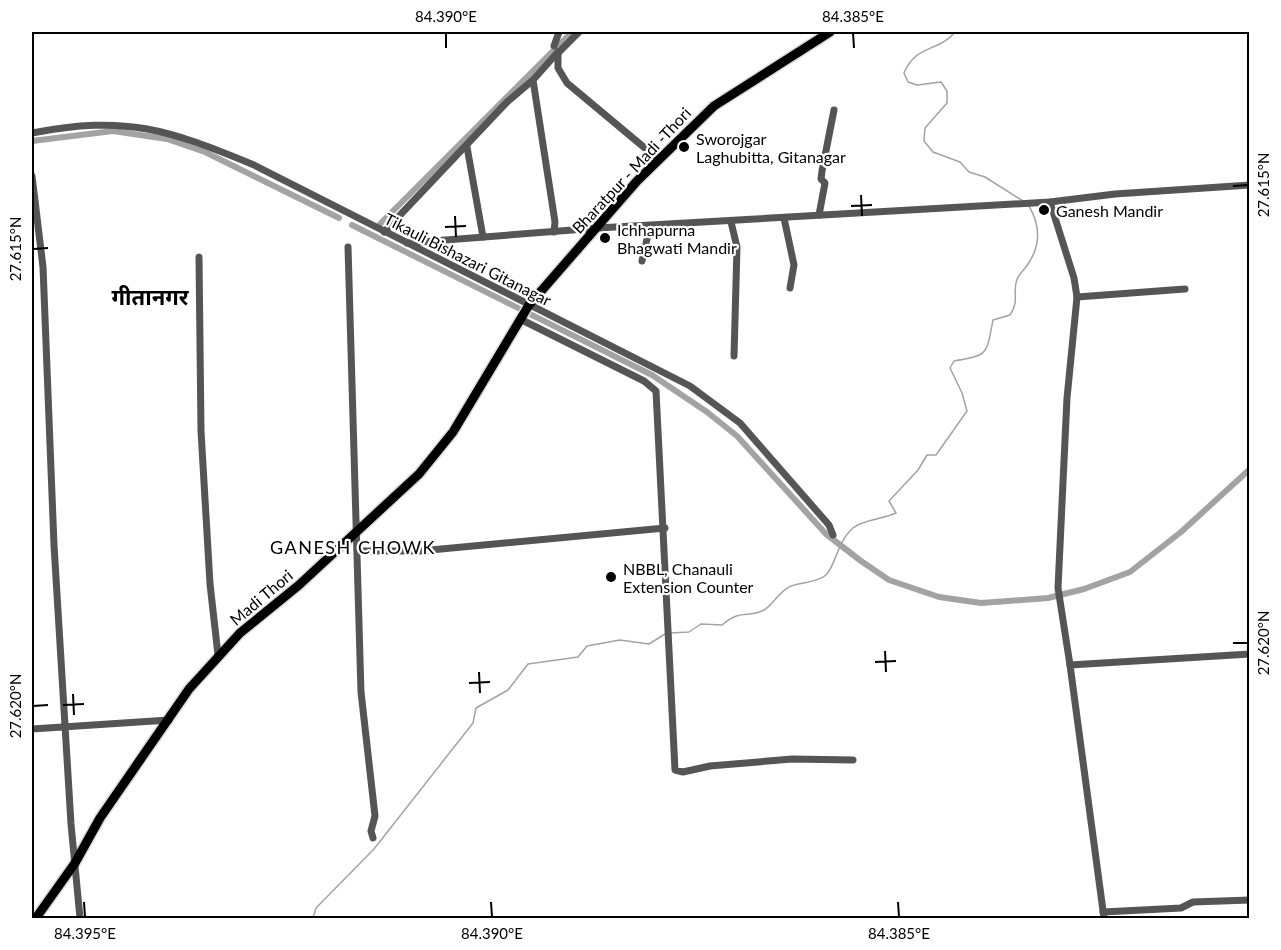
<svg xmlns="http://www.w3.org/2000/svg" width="1281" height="950" font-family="Lato,'Noto Sans Devanagari',sans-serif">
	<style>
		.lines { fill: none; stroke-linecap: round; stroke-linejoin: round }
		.stream { stroke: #a3a3a3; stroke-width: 1.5 }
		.canal { stroke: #a3a3a3; stroke-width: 6 }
		.major-casing { stroke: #dbdbdb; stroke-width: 12 }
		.minor { stroke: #555; stroke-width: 7 }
		.major { stroke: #000; stroke-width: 9 }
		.ticks { fill: none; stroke: #000; stroke-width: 2 }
		.poi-dot { fill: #000; stroke: #fff; stroke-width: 2 }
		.labels { text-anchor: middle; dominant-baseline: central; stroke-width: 4.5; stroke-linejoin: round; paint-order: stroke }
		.poi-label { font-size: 16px; fill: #000; stroke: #fff; text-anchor: start }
		.street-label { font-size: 16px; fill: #000; stroke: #fff }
		.neighbourhood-label { font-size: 18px; letter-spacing: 1.5px; fill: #000; stroke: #fff }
		.district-label { font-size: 22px; font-weight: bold; fill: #000; stroke: #fff }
		.neatline { fill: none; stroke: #000; stroke-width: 2 }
		.ticks-label { font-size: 15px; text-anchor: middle; fill: #000 }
	</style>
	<rect width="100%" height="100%" fill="#fff"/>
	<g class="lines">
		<!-- stream -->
		<g class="stream">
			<path d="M955,32c-16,20 -39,12 -51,41l4,9 9,3 24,-3 6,9v12l-22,25 -1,13 9,11 27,10 9,10 16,5 38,24"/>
			<path d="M670,633l19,-1 12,-8 21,1c20,-17 25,-6 42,-15 10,-6 15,-19 27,-24 10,-4 26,-3 35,-11 9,-8 11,-33 27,-47 9,-8 30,-9 43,-15l-7,-12 29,-31 9,-15h9l31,-44 -5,-18 -12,-25 4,-7c36,-6 32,-7 39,-41l17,-5c10,-15 2,-22 7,-36 2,-5 8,-10 11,-15 13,-19 12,-39 1,-58"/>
			<path d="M313,918l3,-10 58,-59 99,-126 3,-15 32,-18 20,-26 50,-7 9,-11 33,-6 29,4 16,-10"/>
		</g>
		<!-- canal -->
		<g class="canal">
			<path d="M32,141l81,-10 54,8 38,13 134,66"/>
			<path d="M380,224l192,-192"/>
			<path d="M352,225l300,150 55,37 30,24 89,98 35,27 28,19 50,17 42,6 67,-5 36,-9 46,-17 51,-40 69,-63"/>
		</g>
		<!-- major casing -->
		<g class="major-casing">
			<path id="major" d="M36,918l39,-55 25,-45 89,-129 51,-56 59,-48 120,-111 34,-42 76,-127 108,-124 77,-75 116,-74"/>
		</g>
		<!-- minor -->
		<g class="minor">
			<path d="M554,46l5,-14"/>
			<path d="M558,52v16l9,15 91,76"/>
			<path d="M556,55l23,-23"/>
			<path d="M32,133c94,-18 135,-4 222,32l436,221 50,37 89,102 4,10"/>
			<path d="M467,147l16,90"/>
			<path d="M32,176l11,91 11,278 17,279 9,94"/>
			<path d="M1050,202l24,76 3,19 -10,101 -9,190 12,77"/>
			<path d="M819,215l6,-32 -4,-4 1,-8 12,-61"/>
			<path d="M784,218l10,47 -4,23"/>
			<path d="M731,222l6,25 -3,109"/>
			<path d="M384,232l123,-130 26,-22"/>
			<path d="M554,232l1,-10 -22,-142 25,-28"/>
			<path d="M407,243l191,-15 452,-26 65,-8 135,-9"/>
			<path d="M348,247l13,445 14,124 -4,15 2,7"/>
			<path d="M199,257l2,174 9,153 8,71"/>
			<path d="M642,261l8,-35"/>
			<path d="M1077,297l108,-8"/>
			<path d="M520,319l124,62 12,10 19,379 8,2 27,-6 82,-7 61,1"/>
			<path d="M358,551h62l245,-23"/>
			<path d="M32,729l137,-9"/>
			<path d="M1103,912l78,-4 12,-6 57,-2"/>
			<path d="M1104,918l-34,-253 180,-11"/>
		</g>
		<!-- major -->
		<use href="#major" class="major"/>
	</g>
	<!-- ticks -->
	<path class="ticks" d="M446,33v15M853,33l1,15M1233,186l15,-1M861,195l1,21M851,206l21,-1M455,216l1,21M445,227l21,-1M33,249l15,-1M1233,643h15M885,651l1,21M875,662l21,-1M479,672l1,21M469,683l21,-1M73,694l1,21M63,705l21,-1M33,706l15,-1M84,902l1,15M491,902l1,15M898,902l1,15"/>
	<!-- markers -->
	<g class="poi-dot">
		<circle cx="684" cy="147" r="6"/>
		<circle cx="1044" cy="210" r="6"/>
		<circle cx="605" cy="238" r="6"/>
		<circle cx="611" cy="577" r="6"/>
	</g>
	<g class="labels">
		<!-- poi labels -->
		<g class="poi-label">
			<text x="696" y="138">Sworojgar<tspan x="696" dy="18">Laghubitta, Gitanagar</tspan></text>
			<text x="1056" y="210">Ganesh Mandir</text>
			<text x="617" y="229">Ichhapurna<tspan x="617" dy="18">Bhagwati Mandir</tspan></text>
			<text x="623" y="568">NBBL, Chanauli<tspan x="623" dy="18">Extension Counter</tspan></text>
		</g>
		<!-- street labels -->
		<g class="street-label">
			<text transform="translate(631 170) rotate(-47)">Bharatpur - Madi -Thori</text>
			<text transform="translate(468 259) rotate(27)">Tikauli Bishazari Gitanagar</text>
			<text transform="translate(261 597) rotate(-40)">Madi Thori</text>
		</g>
		<!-- neighbourhood labels -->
		<g class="neighbourhood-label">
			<text x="353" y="547">GANESH CHOWK</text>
		</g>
		<!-- district labels -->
		<g class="district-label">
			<text x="150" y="296">गीतानगर</text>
		</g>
	</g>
	<!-- border -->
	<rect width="1281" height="950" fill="none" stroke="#ffffff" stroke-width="66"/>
	<rect x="33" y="33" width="1215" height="884" class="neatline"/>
	<g class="ticks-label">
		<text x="446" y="22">84.390°E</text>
		<text x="853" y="22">84.385°E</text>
		<text transform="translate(1264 185) rotate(-90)" y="5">27.615°N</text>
		<text transform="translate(16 249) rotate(-90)" y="5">27.615°N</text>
		<text transform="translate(1264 643) rotate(-90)" y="5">27.620°N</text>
		<text transform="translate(16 706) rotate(-90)" y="5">27.620°N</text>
		<text x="85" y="939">84.395°E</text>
		<text x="492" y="939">84.390°E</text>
		<text x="899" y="939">84.385°E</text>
	</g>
</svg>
